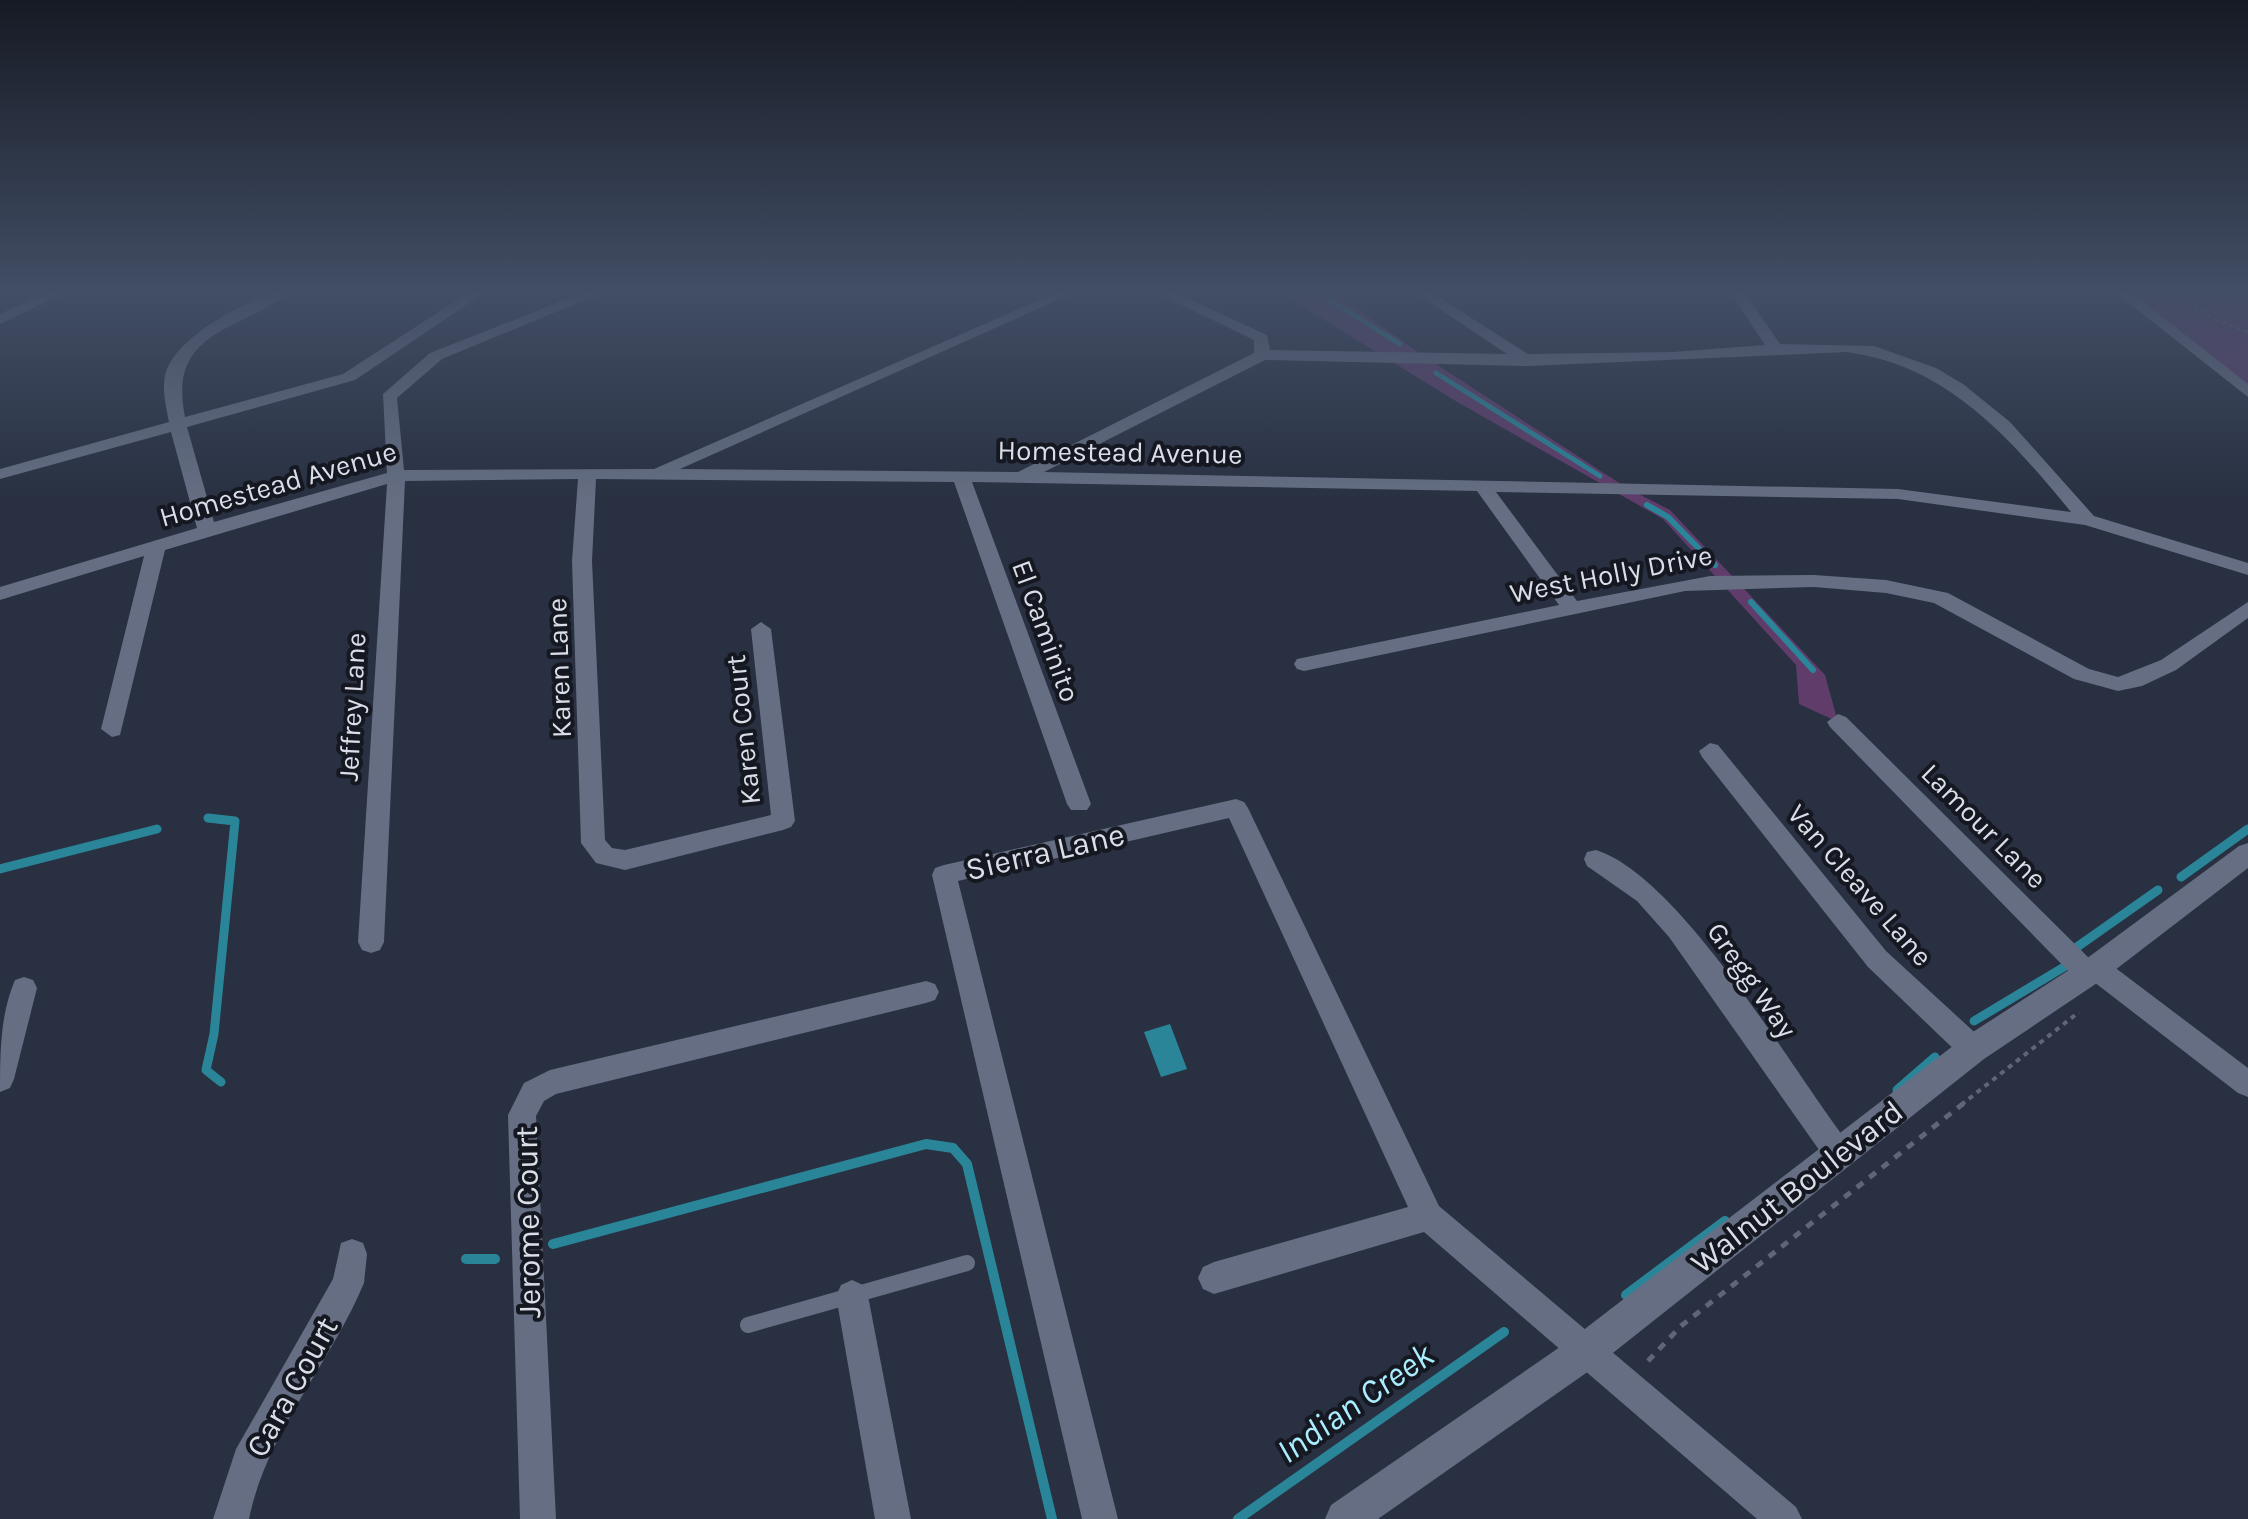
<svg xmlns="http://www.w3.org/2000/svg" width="2248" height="1519" font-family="Karla,sans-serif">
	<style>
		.green { fill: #603c6b }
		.water { fill: #2a8599 }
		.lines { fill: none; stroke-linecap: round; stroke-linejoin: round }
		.stream-far3 { stroke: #2a8599; stroke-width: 5 }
		.stream-far2 { stroke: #2a8599; stroke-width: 6 }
		.stream-far1 { stroke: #2a8599; stroke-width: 9 }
		.stream { stroke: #2a8599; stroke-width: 10 }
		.path-far2 { stroke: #5f6675; stroke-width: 2.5; stroke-dasharray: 4 4; stroke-linecap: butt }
		.path-far1 { stroke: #5f6675; stroke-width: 4; stroke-dasharray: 5 5; stroke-linecap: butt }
		.path { stroke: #5f6675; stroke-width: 5; stroke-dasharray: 8 8; stroke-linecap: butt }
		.service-far1 { stroke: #656e82; stroke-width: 9 }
		.service { stroke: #656e82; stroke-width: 16 }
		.minor { fill: #656e82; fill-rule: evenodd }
		.tertiary { fill: #656e82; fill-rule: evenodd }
		.labels { text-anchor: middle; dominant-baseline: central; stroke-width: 8; stroke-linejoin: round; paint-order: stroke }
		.street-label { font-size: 28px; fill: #d9dee9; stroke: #151820 }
		.near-street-label { font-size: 32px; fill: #d9dee9; stroke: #151820 }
		.near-water-label { font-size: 35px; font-style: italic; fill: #aaedff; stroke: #151820 }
	</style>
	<rect width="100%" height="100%" fill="#283041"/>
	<!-- green -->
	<g class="green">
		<path d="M1274,289h55l99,70 199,129 43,22 155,165 13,47 -39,-18 -3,-39 -133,-146 -204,-116z"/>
		<path d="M2127,289h121v96z"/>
	</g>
	<!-- water -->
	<path class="water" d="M1170,1024l17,45 -26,8 -17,-45z"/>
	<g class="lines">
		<!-- stream-far3 -->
		<g class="stream-far3">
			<path d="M1312,289l88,55"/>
			<path d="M1436,373l164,103"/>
		</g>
		<!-- stream-far2 -->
		<g class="stream-far2">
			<path d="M1647,505l21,12 47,48"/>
			<path d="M1751,602l62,68"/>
		</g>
		<!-- stream-far1 -->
		<g class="stream-far1">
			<path d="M208,818l27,3 -21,213 -8,36 15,12"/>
			<path d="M0,869l157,-40"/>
			<path d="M2181,877l67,-48"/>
			<path d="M2077,947l81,-57"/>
			<path d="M1974,1021l90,-54"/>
			<path d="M1897,1090l38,-33"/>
		</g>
		<!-- stream -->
		<g class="stream">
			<path d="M553,1244l373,-100 27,4 14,16 85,355"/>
			<path d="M466,1259h29"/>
			<path d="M1626,1295l99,-74"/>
			<path d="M1238,1519l266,-187"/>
		</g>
		<!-- path-far2 -->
		<path class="path-far2" d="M2167,289l49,31 32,12"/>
		<!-- path-far1 -->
		<path class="path-far1" d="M1961,1105l118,-93"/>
		<!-- path -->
		<path class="path" d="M1648,1361l33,-35 283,-223"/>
		<!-- service-far1 -->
		<path class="service-far1" d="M0,319l63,-30"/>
		<!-- service -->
		<path class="service" d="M748,1325l219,-62"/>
		<!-- minor -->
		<g class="minor">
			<path d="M276,289h17c-51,44 -126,38 -108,128l158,-43 131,-85h16l-135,91 -168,47 27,95 173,-49 -4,-79 47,-41 162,-64h19l-169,70 -45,39 7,72 250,-1 410,-180h18l-402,180 338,3 236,-119v-13l-105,-51h18l100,46 3,15 237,4 -97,-65h16l102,65 145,-2 92,-7 -37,-56h14l38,55 94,2 62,22 27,16 47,38 84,94 154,47v12l-163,-50 -187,-26 -402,-7 81,109 133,-25 104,-1 72,5 62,13 141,76 29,8 43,-17 87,-58v16l-72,52 -34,16 -24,5 -44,-12 -140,-76 -48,-10 -72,-6 -129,4 -381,80 -7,-2 -3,-5 3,-5 262,-54 -82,-114 -505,-9 119,322 -4,6h-16l-4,-6 -113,-322 -358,-3 -4,82 13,279 7,8 13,2 146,-35 -20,-186 10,-7 10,7 24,192 -4,6 -8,3 -158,40 -29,-7 -15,-20 -9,-282 6,-82 -173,2 -21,461 -4,8 -9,3 -9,-3 -4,-8 29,-458 -222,66 -45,185 -8,2 -11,-8 43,-173 -144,44v-13l197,-59 -26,-96 -171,47v-10l169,-47c-3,-15 -7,-32 -4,-47 11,-40 77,-69 111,-86zM1847,352c100,13 163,86 224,160l-173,-23 -854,-17 221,-112 263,6z"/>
			<path d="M2111,289h16l121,95v13z"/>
			<path d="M1838,714l8,3 244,242 15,1 143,108v29l-10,-4 -144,-111 -7,2 -9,-3 -248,-254 -3,-5z"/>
			<path d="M1710,743l8,2 168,206 97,89 4,9 -4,9 -10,3 -10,-3 -95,-91 -166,-210 -3,-6z"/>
			<path d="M1236,799l8,3 4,6 191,398 357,301 6,12h-45l-333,-287 -210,62 -11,-5 -5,-11 5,-11 11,-5 194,-55 -179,-389 -271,63 160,638h-36l-150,-644 3,-7 9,-3z"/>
			<path d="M1596,850c85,27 196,220 253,294l5,10 -5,10 -10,4 -10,-4 -160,-227 -32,-36 -50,-35 -3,-7 3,-7z"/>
			<path d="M24,977l9,3 4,8 -23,91 -4,9 -10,4c0,-39 0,-77 15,-112z"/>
			<path d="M926,981l9,3 4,8 -4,8 -9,3 -370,91 -12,7 -8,15 20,403h-36l-12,-404 16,-32 26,-13z"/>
			<path d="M352,1239l11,4 4,11 -3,29c-34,82 -97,148 -115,236h-36l23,-70 97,-170 8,-36z"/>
			<path d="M852,1280l11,5 5,11 43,223h-36l-39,-223 5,-11z"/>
		</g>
		<!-- tertiary -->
		<path class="tertiary" d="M2248,843v25l-142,109 -122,82 -385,305 -221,155h-53l6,-14 242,-167 389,-299 124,-80 153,-113z"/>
	</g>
	<!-- sky -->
	<linearGradient id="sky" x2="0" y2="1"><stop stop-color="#161a24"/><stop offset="0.58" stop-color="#424e65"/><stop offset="1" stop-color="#424e65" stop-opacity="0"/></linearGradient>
	<rect width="2248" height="501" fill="url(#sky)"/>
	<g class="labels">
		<!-- street labels -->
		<g class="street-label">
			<text transform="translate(1120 452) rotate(1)">Homestead Avenue</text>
			<text transform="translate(278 484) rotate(-16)">Homestead Avenue</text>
			<text transform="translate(1611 574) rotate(-11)">West Holly Drive</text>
			<text transform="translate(1046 631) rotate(70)">El Caminito</text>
			<text transform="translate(559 668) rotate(-92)">Karen Lane</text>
			<text transform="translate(352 707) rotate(-87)">Jeffrey Lane</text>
			<text transform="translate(743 730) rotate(-96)">Karen Court</text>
			<text transform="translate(1984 826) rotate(45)">Lamour Lane</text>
			<text transform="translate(1860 885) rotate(49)">Van Cleave Lane</text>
			<text transform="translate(1752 980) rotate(55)">Gregg Way</text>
		</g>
		<!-- near-street labels -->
		<g class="near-street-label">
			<text transform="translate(1045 852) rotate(-13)">Sierra Lane</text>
			<text transform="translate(1797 1187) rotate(-38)">Walnut Boulevard</text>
			<text transform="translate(528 1222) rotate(-91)">Jerome Court</text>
			<text transform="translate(292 1387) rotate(-61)">Cara Court</text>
		</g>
		<!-- near-water labels -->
		<g class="near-water-label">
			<text transform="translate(1355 1403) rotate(-35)">Indian Creek</text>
		</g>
	</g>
</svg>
